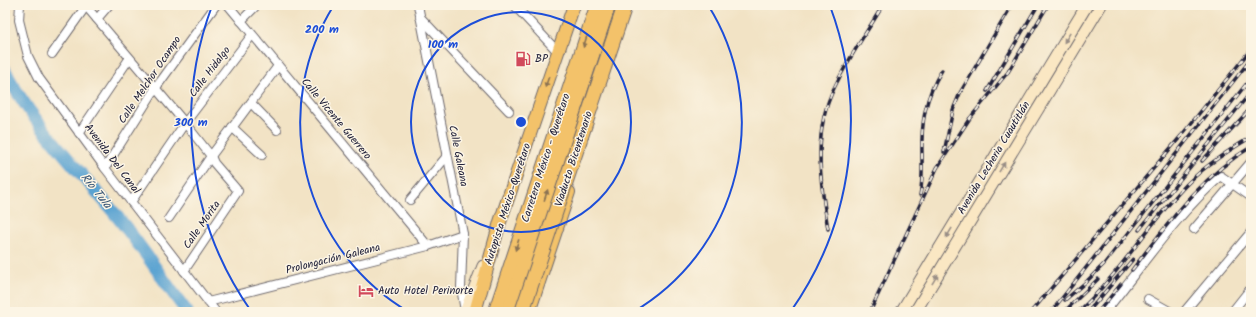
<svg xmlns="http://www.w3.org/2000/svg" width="1256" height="317" font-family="Kalam,sans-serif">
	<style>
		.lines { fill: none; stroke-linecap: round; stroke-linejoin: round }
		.river { stroke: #5aa3d1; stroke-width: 13 }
		.minor-casing { stroke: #6b666b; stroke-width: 10 }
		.secondary-casing { stroke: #6b666b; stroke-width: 13 }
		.primary-casing { stroke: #6b666b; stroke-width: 14 }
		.trunk-casing { stroke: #6b666b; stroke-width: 15 }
		.minor { stroke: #fff; stroke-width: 8 }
		.secondary { stroke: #fae7c3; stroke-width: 11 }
		.primary { stroke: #f3c26a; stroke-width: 12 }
		.trunk { stroke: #f3c26a; stroke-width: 13 }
		.rail-casing { stroke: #22223b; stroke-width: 3.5 }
		.rail { stroke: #fcf5e5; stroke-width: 2; stroke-dasharray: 6; stroke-linecap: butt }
		.motorway-bridge-casing { stroke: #6b666b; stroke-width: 16; stroke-linecap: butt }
		.motorway-bridge { stroke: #f3c26a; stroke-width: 14 }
		.oneway { fill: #998e86 }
		.oneway2 { fill: #8a7252 }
		.ring { fill: none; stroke: #1d4ed8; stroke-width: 2 }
		.labels { text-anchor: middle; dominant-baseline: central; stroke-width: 3; stroke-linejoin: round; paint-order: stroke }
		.poi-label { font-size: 11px; fill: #22223b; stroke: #fcf5e5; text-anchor: start }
		.street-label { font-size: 11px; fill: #22223b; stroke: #fcf5e5 }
		.water-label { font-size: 12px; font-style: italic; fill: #385677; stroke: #fcf5e5 }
		.centre { fill: #1d4ed8; stroke: #fcf5e5; stroke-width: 2 }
		.ring-label { font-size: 12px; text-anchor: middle; font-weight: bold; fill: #1d4ed8; stroke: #fcf5e5; stroke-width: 3; stroke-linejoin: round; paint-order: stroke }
	</style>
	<rect width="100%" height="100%" fill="#fcf5e5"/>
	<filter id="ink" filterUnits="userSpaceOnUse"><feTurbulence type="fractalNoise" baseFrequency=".025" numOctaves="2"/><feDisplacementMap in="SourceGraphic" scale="8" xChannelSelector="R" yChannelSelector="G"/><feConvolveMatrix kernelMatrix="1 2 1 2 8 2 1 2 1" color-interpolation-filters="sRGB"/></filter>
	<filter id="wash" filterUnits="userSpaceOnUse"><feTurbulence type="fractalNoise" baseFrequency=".012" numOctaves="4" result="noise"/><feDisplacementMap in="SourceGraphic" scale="16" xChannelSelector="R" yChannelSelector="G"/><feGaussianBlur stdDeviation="0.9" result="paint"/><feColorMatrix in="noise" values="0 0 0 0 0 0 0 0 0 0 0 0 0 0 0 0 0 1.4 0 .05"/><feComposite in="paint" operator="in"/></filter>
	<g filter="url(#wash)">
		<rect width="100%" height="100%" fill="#f2e3c5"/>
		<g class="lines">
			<!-- river -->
			<path class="river" d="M5,70c25,52 74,99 110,144 26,31 48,66 72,98"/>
		</g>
	</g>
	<g filter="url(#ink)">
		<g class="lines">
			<!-- minor casing -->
			<g class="minor-casing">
				<g id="minor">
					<path d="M20,5l-1,15 9,36 11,22 66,90 111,144"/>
					<path d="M85,5l100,118 26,33 3,7 24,28 -54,80"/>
					<path d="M228,5l200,241"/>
					<path d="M418,5l45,229 -2,54 4,23"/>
					<path d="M514,5l44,47"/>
					<path d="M420,17l89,94"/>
					<path d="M97,19l12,-14"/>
					<path d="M241,21l16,-16"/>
					<path d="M52,54l34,-48"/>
					<path d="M251,103l26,27"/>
					<path d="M232,127l30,28"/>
					<path d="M79,133l50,-74"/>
					<path d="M105,168l50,-79 61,-84"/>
					<path d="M410,200l37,-44"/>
					<path d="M131,202l54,-79 67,-88"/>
					<path d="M169,218l42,-62 67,-90"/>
					<path d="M1194,229l57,-67"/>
					<path d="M1148,299l23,13"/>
					<path d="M208,302l220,-56 35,-12"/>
					<path d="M1105,312c37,-46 71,-97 116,-136l30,21"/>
					<path d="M1184,312l67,-80"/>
					<path d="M1232,312l19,-24"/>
				</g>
			</g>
			<!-- secondary casing -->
			<g class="secondary-casing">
				<g id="secondary">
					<path d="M465,312l18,-46"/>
					<path d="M901,312l186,-307"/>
					<path d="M915,312l186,-307"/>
				</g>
			</g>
			<!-- primary casing -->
			<g class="primary-casing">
				<g id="primary">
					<path d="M475,312l25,-90 74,-217"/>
					<path d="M529,312l40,-120"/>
				</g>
			</g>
			<!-- trunk casing -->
			<g class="trunk-casing">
				<g id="trunk">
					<path d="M495,312l102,-307"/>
					<path d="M508,312l101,-307"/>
				</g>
			</g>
			<!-- minor -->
			<use href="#minor" class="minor"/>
			<!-- secondary -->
			<use href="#secondary" class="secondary"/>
			<!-- primary -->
			<use href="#primary" class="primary"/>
			<!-- trunk -->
			<use href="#trunk" class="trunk"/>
			<!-- rail casing -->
			<g class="rail-casing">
				<g id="rail">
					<path d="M987,91l51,-86"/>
					<path d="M944,152l9,-42 7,-17 52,-88"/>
					<path d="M1202,161l49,-53"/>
					<path d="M920,195c3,-14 2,-27 2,-41 -1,-31 3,-57 20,-84"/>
					<path d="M828,229c-7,-43 -15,-92 3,-134 13,-31 35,-61 52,-90"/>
					<path d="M1139,230l112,-138"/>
					<path d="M1132,270c35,-45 69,-94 119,-123"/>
					<path d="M1065,300l22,-19 17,-17 147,-186"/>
					<path d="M870,312l67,-144 33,-50 38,-46 40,-67"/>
					<path d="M1031,312l150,-176 70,-87"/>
					<path d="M1051,312l200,-253"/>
					<path d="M1064,312l34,-33"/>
					<path d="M1078,312c42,-38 70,-88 109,-128 19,-19 41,-33 64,-47"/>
					<path d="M1088,312l45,-53"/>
					<path d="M1098,312l23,-28"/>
				</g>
			</g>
			<!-- rail -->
			<use href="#rail" class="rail"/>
			<!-- motorway-bridge casing -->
			<g class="motorway-bridge-casing">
				<path id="motorway-bridge" d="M522,312l103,-307"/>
			</g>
			<!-- motorway-bridge -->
			<use href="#motorway-bridge" class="motorway-bridge"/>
		</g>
		<!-- one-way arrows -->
		<defs><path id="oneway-solid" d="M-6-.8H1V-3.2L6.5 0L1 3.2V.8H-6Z"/></defs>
		<g class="oneway">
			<use href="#oneway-solid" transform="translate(1067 38) rotate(122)"/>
			<use href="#oneway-solid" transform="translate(1002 167) rotate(-59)"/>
			<use href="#oneway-solid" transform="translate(949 233) rotate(121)"/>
			<use href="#oneway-solid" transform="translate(935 279) rotate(-59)"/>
		</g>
		<g class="oneway2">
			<use href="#oneway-solid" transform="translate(585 42) rotate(108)"/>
			<use href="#oneway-solid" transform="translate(547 82) rotate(109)"/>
			<use href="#oneway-solid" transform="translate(546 195) rotate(-72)"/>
			<use href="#oneway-solid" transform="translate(517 245) rotate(108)"/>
		</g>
	</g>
	<!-- distance rings -->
	<g class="ring">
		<circle cx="521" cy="122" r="110"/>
		<path d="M409 312A220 220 0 0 1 334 5M708 5A220 220 0 0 1 633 312"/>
		<path d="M251 311A330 330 0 0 1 212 6M830 6A330 330 0 0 1 791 311"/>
	</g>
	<!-- icons -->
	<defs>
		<g id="fuel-bare" transform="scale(1.2)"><path d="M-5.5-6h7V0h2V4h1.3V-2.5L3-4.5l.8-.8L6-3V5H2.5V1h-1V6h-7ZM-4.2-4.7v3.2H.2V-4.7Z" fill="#d1495b" stroke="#fcf5e5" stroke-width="2.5" paint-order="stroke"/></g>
		<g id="hotel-bare" transform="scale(1.2)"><path d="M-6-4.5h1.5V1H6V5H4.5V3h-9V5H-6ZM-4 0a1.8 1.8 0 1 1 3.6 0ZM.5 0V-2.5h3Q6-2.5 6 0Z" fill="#d1495b" stroke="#fcf5e5" stroke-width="2.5" paint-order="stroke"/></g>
	</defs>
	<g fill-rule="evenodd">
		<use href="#fuel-bare" x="523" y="59"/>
		<use href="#hotel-bare" x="366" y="291"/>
	</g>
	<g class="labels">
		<!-- poi labels -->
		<g class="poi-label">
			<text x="535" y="59">BP</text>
			<text x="378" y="291">Auto Hotel Perinorte</text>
		</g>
		<!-- street labels -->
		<g class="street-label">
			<text transform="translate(210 72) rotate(-53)">Calle Hidalgo</text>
			<text transform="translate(150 80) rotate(-56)">Calle Melchor Ocampo</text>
			<text transform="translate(336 119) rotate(50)">Calle Vicente Guerrero</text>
			<text transform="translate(458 156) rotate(79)">Calle Galeana</text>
			<text transform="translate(546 158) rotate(-72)">Carretera México - Querétaro</text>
			<text transform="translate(994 158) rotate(-59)">Avenida Lecheria Cuautitlán</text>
			<text transform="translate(112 159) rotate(53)">Avenida Del Canal</text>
			<text transform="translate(574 159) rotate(-72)">Viaducto Bicentenario</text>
			<text transform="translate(508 204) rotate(-72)">Autopista México-Querétaro</text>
			<text transform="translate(202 225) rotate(-55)">Calle Morita</text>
			<text transform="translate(333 259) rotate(-14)">Prolongación Galeana</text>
		</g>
		<!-- water labels -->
		<g class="water-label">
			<text transform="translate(96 191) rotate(51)">Río Tula</text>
		</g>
	</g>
	<circle cx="521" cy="122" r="6" class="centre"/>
	<g class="ring-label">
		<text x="322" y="33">200 m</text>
		<text x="443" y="48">100 m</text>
		<text x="191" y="126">300 m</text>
	</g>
	<!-- margin -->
	<rect width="1256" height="317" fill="none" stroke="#fcf5e5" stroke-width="20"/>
</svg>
